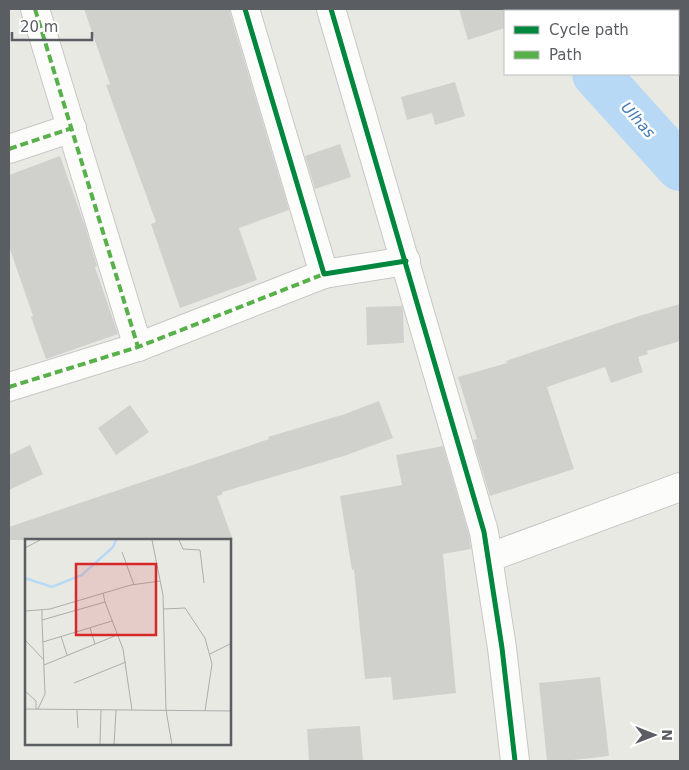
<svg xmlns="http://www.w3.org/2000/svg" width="689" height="770" font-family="'DejaVu Sans',sans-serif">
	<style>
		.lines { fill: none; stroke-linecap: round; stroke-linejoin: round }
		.river { stroke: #b7d9f5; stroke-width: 48 }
		.building { fill: #d0d0cd }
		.minor-casing { stroke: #c7c7c6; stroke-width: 30 }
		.minor { stroke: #fcfcfb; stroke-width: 28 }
		.quiet { stroke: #58b04a; stroke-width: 4; stroke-dasharray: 8 4; stroke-linecap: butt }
		.cycleway-casing { stroke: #fff; stroke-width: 8 }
		.cycleway { stroke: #00873e; stroke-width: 5 }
		.labels { text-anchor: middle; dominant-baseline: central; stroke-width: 5; stroke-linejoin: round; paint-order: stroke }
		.water-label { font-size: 15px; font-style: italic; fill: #4278b6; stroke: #fff }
		.inset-river { fill: none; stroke: #b7d9f5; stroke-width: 2.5 }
		.inset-road { fill: none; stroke: #acadac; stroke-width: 1 }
		.view { fill: #d62828; fill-opacity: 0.15; stroke: #d62828; stroke-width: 2.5 }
		.inset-edge { fill: none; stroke: #5a5d62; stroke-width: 2.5 }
	</style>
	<rect width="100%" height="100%" fill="#e9e9e4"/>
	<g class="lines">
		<!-- river -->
		<g class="river">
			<path d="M562,9l1,2"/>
			<path d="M596,74l84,93"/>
		</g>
	</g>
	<!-- building -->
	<g class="building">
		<path d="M84,9h146v4l59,197 -50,18 18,52 -77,28 -29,-84 5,-2 -50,-137 4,-1z"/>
		<path d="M459,9h46v19l-37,12z"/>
		<path d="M455,82l10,34 -30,9 -3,-12 -25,7 -6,-23z"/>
		<path d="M340,144l11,33 -36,12 -10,-33z"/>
		<path d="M60,156l25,70 12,40 -2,1 23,67 -72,25 -15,-42 2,-1 -24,-70v-71z"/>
		<path d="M680,304v37l-33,10 1,3 -10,3 5,15 -32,11 -6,-16 -58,20 27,82 -84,27 -17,-56 4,-1 -19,-62 49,-14 -1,-2 133,-45z"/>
		<path d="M402,306l1,5 1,32 -37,2 -1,-38z"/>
		<path d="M379,401l14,37 -49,18 -122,36v3l-5,1 16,44h-224v-13l260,-88 -1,-2 77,-23z"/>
		<path d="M130,405l19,27 -33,23 -18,-27z"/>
		<path d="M30,445l13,29 -34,16v-35z"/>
		<path d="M443,446l26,89 2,14 -28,5 13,139 -63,7 -2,-23 -26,2 -11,-109h-2l-12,-74 62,-11 -6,-30z"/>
		<path d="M600,677l9,79 -45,5h-17l-8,-78z"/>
		<path d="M360,726l3,35h-54l-2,-32z"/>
	</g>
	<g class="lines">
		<!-- minor casing -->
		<g class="minor-casing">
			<g id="minor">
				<path d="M35,9l103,338"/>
				<path d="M245,9l79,265 82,-13"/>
				<path d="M331,9l153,523 18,116 13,113"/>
				<path d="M9,149l63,-21"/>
				<path d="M9,387l129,-40 186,-73"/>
				<path d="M488,558l192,-71"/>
			</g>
		</g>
		<!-- minor -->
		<use href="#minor" class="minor"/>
		<!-- quiet -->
		<g class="quiet">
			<path d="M35,9l103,338"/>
			<path d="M9,149l63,-21"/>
			<path d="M9,387l129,-40 186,-73"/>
		</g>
		<!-- cycleway casing -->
		<g class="cycleway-casing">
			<g id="cycleway">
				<path d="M245,9l79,265 82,-13"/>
				<path d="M331,9l153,523 18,116 13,113"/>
			</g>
		</g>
		<!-- cycleway -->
		<use href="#cycleway" class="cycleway"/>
	</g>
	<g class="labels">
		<!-- water labels -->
		<g class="water-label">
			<text transform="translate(638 120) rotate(48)">Ulhas</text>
		</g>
	</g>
	<!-- overview -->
	<g transform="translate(25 539)">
		<rect width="206" height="206" fill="#e9e9e4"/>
		<path class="inset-river" d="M0,39l27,9 30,-12 31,-28 3,-7"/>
		<path class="inset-road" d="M127,1l11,55 3,115 6,35M154,1l4,9 17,1 4,33M0,9l15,-8M97,13l12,33M80,63l18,47 9,61M138,70l22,-1 20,30 7,26 -7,47M17,71v10l63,-18 -2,-9M0,72l25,-2 81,-24 29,-4M65,89l5,16M36,97l6,19M0,101l19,20M18,103l69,-21M185,115l22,-11M19,126l73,-30M49,144l52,-21M0,152l11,10v8M0,170l207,2M13,170l7,-15 -3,-74M52,171l1,18M75,206l1,-35M89,206l2,-35"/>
		<path class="view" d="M51,25h80v71h-80z"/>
		<rect width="206" height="206" class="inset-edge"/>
	</g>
	<!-- border -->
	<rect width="689" height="770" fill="none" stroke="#5a5d62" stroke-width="20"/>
	<!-- legend -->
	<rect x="504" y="10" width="175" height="65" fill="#ffffff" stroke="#bdbec0"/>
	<rect x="514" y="26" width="25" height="8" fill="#00873e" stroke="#bdbec0"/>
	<text x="549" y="35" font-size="15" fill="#5a5d62">Cycle path</text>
	<rect x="514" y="51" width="25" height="8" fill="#58b04a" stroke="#bdbec0"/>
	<text x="549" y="60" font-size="15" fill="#5a5d62">Path</text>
	<!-- north arrow -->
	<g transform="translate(654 735) rotate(90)" stroke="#ffffff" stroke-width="4" paint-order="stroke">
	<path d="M0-4L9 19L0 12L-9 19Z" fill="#5a5d62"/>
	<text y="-8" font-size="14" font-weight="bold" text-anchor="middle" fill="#5a5d62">N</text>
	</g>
	<!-- scale -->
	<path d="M12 32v8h80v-8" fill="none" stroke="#5a5d62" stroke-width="2.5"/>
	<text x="20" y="32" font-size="15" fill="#5a5d62" stroke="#ffffff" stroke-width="4" paint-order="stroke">20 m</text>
</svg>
